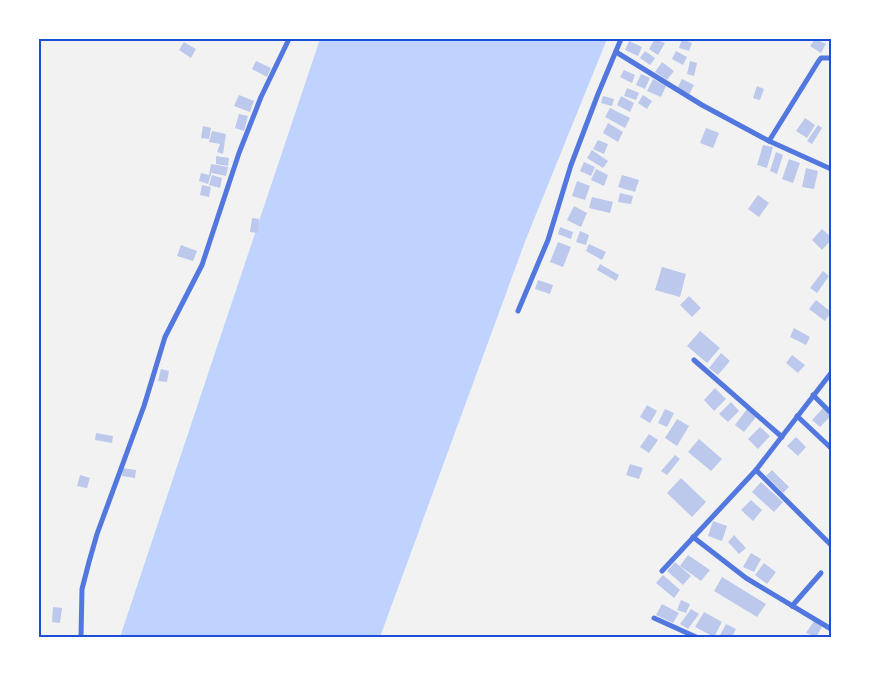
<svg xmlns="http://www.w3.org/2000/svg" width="870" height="676" font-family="Figtree,sans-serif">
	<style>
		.water { fill: #bfd3fe }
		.building { fill: #bdc9ec }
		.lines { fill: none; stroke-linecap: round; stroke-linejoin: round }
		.minor { stroke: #5277de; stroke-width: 5 }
		.neatline { fill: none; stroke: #1d4ed8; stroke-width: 2 }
	</style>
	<rect width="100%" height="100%" fill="#f2f2f2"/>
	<!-- water -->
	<path class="water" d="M320,39h287l-81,200 -146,398h-260z"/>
	<!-- building -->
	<g class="building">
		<path d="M655,39l10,4 -7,12 -9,-6z"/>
		<path d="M682,39l10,4 -3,8 -10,-3z"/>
		<path d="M815,39l11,5 -5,9 -11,-7z"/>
		<path d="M629,41l13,6 -4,9 -13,-6z"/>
		<path d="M184,42l12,7 -5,9 -12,-8z"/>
		<path d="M645,51l10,7 -5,7 -10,-7z"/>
		<path d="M676,51l11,6 -4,8 -11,-6z"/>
		<path d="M256,61l15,7 -4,9 -15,-8z"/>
		<path d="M690,61l7,2 -3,13 -7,-2z"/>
		<path d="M662,62l12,9 -7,9 -12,-8z"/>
		<path d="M624,70l11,5 -3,8 -12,-6z"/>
		<path d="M641,74l9,4 -5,11 -9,-4z"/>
		<path d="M653,79l13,7 -5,11 -14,-6z"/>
		<path d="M682,79l12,6 -5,10 -12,-6z"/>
		<path d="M757,86l7,3 -4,11 -7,-2z"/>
		<path d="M627,88l12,5 -3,7 -12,-4z"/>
		<path d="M239,95l15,6 -4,11 -16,-6z"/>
		<path d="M643,95l9,6 -5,8 -9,-6z"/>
		<path d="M603,96l11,3 -2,7 -11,-3z"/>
		<path d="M621,96l13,7 -4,9 -13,-7z"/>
		<path d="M610,108l20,10 -5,10 -20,-11z"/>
		<path d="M239,114l9,2 -4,15 -9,-3z"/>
		<path d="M805,118l10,7 -8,13 -11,-7z"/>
		<path d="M608,123l15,9 -5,10 -15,-9z"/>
		<path d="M818,125l4,3 -10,16 -5,-3z"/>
		<path d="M203,126l8,2 -2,11 -8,-1z"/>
		<path d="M706,128l13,5 -6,15 -13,-5z"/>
		<path d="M212,131l14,3 -3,20 -6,-2 3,-8 -11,-2z"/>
		<path d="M598,140l10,4 -4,10 -11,-5z"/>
		<path d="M763,145l10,2 -6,21 -10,-3z"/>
		<path d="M592,150l16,11 -5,7 -16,-10z"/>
		<path d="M776,152l7,3 -6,19 -7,-3z"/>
		<path d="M216,156l13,2 -1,8 -12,-2z"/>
		<path d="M789,159l11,4 -7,20 -11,-4z"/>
		<path d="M584,162l11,5 -4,9 -11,-5z"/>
		<path d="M211,164l17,3 -2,9 -14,-3v-2l-4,13 -9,-3 2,-8 8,2z"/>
		<path d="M806,168l12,3 -4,18 -12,-2z"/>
		<path d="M596,169l12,6 -4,11 -13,-6z"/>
		<path d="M212,175l10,3 -2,10 -11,-3z"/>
		<path d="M622,175l17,5 -4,12 -17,-5z"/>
		<path d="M577,181l13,5 -5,14 -13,-4z"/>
		<path d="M202,185l9,2 -2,10 -9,-2z"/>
		<path d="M620,193l13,3 -2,8 -13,-2z"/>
		<path d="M758,195l11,8 -10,14 -11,-8z"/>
		<path d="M592,197l21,5 -3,11 -21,-5z"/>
		<path d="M574,206l13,7 -6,14 -14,-7z"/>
		<path d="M252,218l7,1 -1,14 -8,-1z"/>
		<path d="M560,227l13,5 -2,7 -13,-5z"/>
		<path d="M822,229l9,8v3l-9,10 -10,-10z"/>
		<path d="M580,231l9,4 -3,10 -10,-3z"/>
		<path d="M558,242l13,5 -8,20 -13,-5z"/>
		<path d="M589,244l17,8 -4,8 -16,-9z"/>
		<path d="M181,245l16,6 -4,10 -16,-5z"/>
		<path d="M600,264l19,11 -3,6 -19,-11z"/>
		<path d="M662,267l24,7 -6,23 -25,-7z"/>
		<path d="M823,271l6,5 -12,17 -7,-5z"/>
		<path d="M538,280l15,5 -3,9 -15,-5z"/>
		<path d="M689,296l12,12 -9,9 -12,-12z"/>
		<path d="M816,300l15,12 -6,9 -16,-12z"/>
		<path d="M794,328l16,9 -4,8 -16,-8z"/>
		<path d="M700,331l20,17 -13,15 -20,-17z"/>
		<path d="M721,353l9,8 -12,14 -9,-7z"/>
		<path d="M792,355l13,10 -7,8 -12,-10z"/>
		<path d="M161,369l8,2 -2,11 -9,-1z"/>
		<path d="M715,388l11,11 -12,12 -10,-11z"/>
		<path d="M731,402l8,9 -11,11 -9,-8z"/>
		<path d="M647,405l10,6 -7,12 -10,-6z"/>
		<path d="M823,408l8,8 -11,11 -8,-7z"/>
		<path d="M665,409l9,4 -7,14 -9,-4z"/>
		<path d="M747,409l9,8 -12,15 -9,-7z"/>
		<path d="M677,419l12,7 -12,20 -12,-8z"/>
		<path d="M760,427l10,9 -12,13 -10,-10z"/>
		<path d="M96,433l17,3 -1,7 -17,-3z"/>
		<path d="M649,434l9,6 -9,13 -9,-6z"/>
		<path d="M796,437l10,10 -8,9 -11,-10z"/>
		<path d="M699,439l23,20 -11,12 -23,-19z"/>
		<path d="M675,455l5,4 -13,16 -6,-4z"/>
		<path d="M630,464l13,4 -4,11 -13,-4z"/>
		<path d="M123,468l13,2 -1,8 -13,-2z"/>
		<path d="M772,470l17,17 -6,6 -17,-17z"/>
		<path d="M80,475l10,3 -3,10 -10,-2z"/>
		<path d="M681,478l25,24 -14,15 -25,-24z"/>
		<path d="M761,482l22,20 -9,10 -22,-20z"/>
		<path d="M751,500l11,10 -9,11 -12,-11z"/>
		<path d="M713,521l14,5 -5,15 -14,-5z"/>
		<path d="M734,535l12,13 -7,6 -11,-12z"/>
		<path d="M751,553l10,6 -7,13 -11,-5z"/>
		<path d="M688,555l22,15 -9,11 -21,-15z"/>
		<path d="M675,562l16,14 -8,9 -16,-14z"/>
		<path d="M764,563l12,9 -9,12 -12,-9z"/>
		<path d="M663,575l17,15 -6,8 -18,-15z"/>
		<path d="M722,577l44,27 -9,13 -43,-26z"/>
		<path d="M681,600l9,4 -4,9 -9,-3z"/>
		<path d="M662,604l17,9 -6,10 -17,-8z"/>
		<path d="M53,607l9,1 -2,15 -8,-1z"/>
		<path d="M691,609l8,5 -11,15 -8,-5z"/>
		<path d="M704,612l18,10 -8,15 -19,-10z"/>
		<path d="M814,621l8,6 -6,10 -10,-4z"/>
		<path d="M726,624l10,5 -4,8h-13z"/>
	</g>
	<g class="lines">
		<!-- minor -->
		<g class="minor">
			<path d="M616,52l86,53 67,36 62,28"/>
			<path d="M769,141l49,-79 3,-4h10"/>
			<path d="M518,311l30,-71 23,-75 27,-71 23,-55"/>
			<path d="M694,360l88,77"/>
			<path d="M813,395l18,18"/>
			<path d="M797,416l34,32"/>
			<path d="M756,470l75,75"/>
			<path d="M693,537l53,41 85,51"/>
			<path d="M662,571l94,-101 75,-97"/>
			<path d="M792,606l29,-33"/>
			<path d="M654,618l42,19"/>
			<path d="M81,637l1,-48 7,-27 8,-28 47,-128 21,-69 37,-72 37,-112 22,-56 28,-58"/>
		</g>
	</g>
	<!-- border -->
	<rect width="870" height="676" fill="none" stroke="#ffffff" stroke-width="81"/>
	<rect x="40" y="40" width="790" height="596" class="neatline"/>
</svg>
